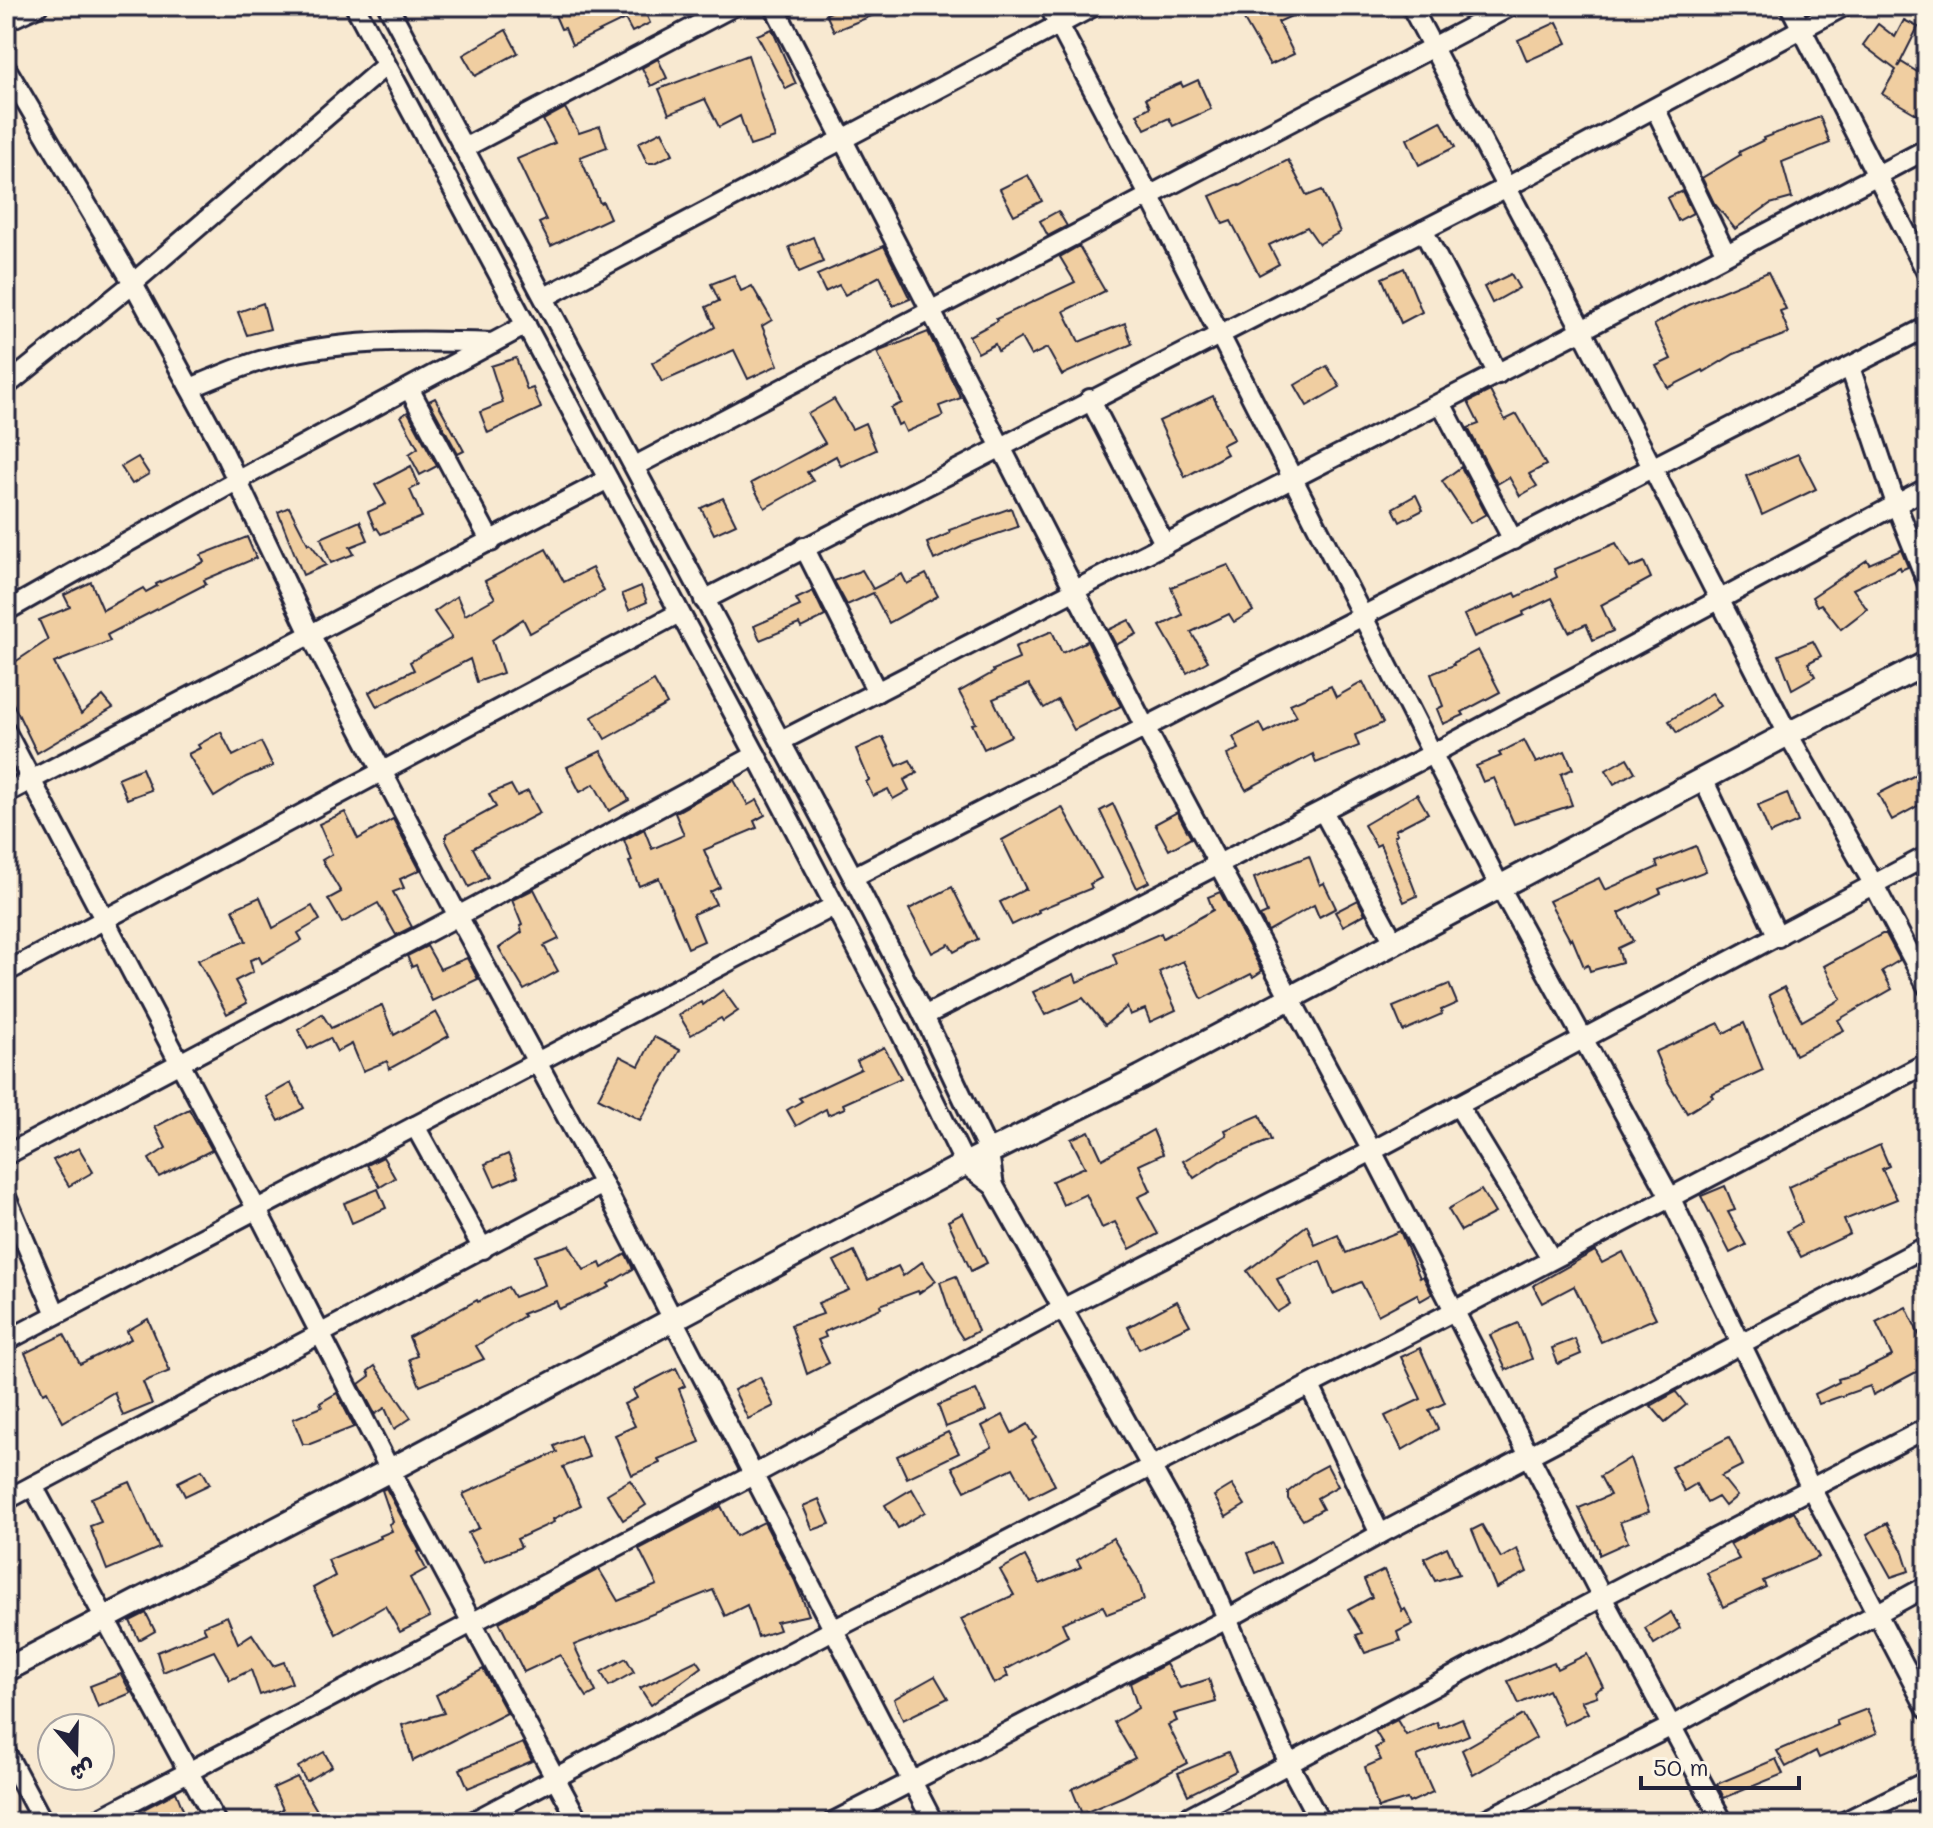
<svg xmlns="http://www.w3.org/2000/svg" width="1933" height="1828" font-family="Mali,'Playpen Sans Arabic',sans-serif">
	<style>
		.building { fill: #f0cea1; stroke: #22223b; stroke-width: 2 }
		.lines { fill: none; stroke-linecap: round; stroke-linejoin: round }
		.minor-casing { stroke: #22223b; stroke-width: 24 }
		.tertiary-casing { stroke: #22223b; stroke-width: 28 }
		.minor { stroke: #fcf5e5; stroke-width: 18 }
		.tertiary { stroke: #fcf5e5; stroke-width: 22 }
	</style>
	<rect width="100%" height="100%" fill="#f8e9d1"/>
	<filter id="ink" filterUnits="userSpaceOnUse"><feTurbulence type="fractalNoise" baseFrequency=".0125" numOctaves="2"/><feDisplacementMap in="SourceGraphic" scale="16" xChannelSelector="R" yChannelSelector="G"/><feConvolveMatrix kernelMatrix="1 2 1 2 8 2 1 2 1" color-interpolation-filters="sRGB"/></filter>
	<g filter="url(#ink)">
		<!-- building -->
		<g class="building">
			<path d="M551,6h99l-6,3 6,14 -18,9 -7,-13 -53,26 -7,-17 -4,1z"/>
			<path d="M846,6h48v1l-60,24 -8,-17z"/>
			<path d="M1253,6h61l-36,16 16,32 -24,11 -30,-52z"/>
			<path d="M1904,20l14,7 -20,40 3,-5 26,16v22l-9,15 -36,-21 14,-24 -33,-25 15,-21 17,13z"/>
			<path d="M1557,22l10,21 -40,18 -9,-21z"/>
			<path d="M772,29l24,55 -10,5 -29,-54z"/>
			<path d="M506,30l12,23 -43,23 -12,-21z"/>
			<path d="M748,55l27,83 -25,8 -10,-30 -21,11 -14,-28 -36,15 -10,-25z"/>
			<path d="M658,59l9,19 -16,8 -9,-18z"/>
			<path d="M1198,80l13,29 -38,17 -4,-8 -24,11 -8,-15 13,-7 -4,-9 35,-15 2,4z"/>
			<path d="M565,108l14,25 21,-7 7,21 -27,10 20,46 3,-1 7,16 -59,28 -12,-23 7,-3 -29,-61 38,-16 -12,-23z"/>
			<path d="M1820,117l10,26 -48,19 10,36 -22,6 -35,25 -21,-26 -12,-25 38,-23 -1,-3 25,-12 -1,-2z"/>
			<path d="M1441,121l14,26 -36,18 -12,-26z"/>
			<path d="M662,131l11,23 -19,9h-7l-9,-20z"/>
			<path d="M1288,160l19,36 15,-6 18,42 -21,12 -12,-17 -38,18 10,19 -20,11 -28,-54 -8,3 -13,-28 28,-12 1,2z"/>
			<path d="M1028,175l14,26 -28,14 -14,-26z"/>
			<path d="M1682,191l11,22 -15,8 -11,-23z"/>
			<path d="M1058,211l9,15 -19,10 -8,-15z"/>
			<path d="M813,237l10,25 -24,10 -10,-25z"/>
			<path d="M884,246l26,53 -17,7 -13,-30 -35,19 -6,-10 -14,7 -8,-17z"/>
			<path d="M1079,246l26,45 -41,20 15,31 46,-19 7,21 -70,31 -15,-27 -16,8 -10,-18 -23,13 -3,-7 -17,9 -9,-17 28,-15 -1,-2 79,-37 -15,-25z"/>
			<path d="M1404,268l18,44 -21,11 -19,-45z"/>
			<path d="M1768,272l18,37 -6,2 9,22 -55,21 -30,18 -1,-2 -35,18 -12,-22 15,-7 -17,-34 35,-20z"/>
			<path d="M1511,274l8,14 -27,15 -8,-16z"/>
			<path d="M734,275l7,16 11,-5 20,34 -10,6 16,39 -30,14 -14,-29 -72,32 -10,-19 63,-36 -9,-20 13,-6 -8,-17z"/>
			<path d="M263,303l7,26 -23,6 -9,-23z"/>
			<path d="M928,332l33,66 -22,8 4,10 -37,16 -4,-9 -4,2 -7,-17 11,-5 -25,-51z"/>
			<path d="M516,358l11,32 6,-2 8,20 -53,25 -8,-21 23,-9 -12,-37z"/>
			<path d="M1327,366l13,21 -33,19 -12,-21z"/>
			<path d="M1490,391l15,29 12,-6 29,51 -17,9 8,12 -17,10 -11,-19 -12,7 -29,-56 11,-4 -11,-22z"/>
			<path d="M1213,396l21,43 -12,6 5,9 -42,23 -26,-56z"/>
			<path d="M435,398l29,53 -6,3 -29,-53z"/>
			<path d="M834,399l18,30 13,-6 11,27 -35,16 -5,-10 -29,16 6,9 -48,27 -14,-25 74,-40 -17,-29z"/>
			<path d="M408,412l29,54 -17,9 -11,-21 9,-6 -17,-32z"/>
			<path d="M1798,454l18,35 -54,26 -16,-39z"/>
			<path d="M138,457l11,17 -17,10 -11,-17z"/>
			<path d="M411,466l8,19 -9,5 12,27 -41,17 -4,-6 -2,1 -7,-17 18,-8 -11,-19z"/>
			<path d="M1461,467l25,47 -16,9 -28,-42z"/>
			<path d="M1416,495l7,15 -23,12 -7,-14z"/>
			<path d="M723,498l13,26 -22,10 -13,-26z"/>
			<path d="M289,507l19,37 2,-1 16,22 -23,10 -25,-63z"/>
			<path d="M1011,508l7,19 -48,16 -36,17 -7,-17 23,-10 -1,-3z"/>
			<path d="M360,521l8,19 -18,7 4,7 -23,9 -10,-25z"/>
			<path d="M247,537l9,21 -52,22 2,4 -99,51 3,6 -56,22 27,51 22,-18 10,12 -76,45 -31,-64v-21l42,-28 -9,-20 31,-13 -6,-12 27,-13 12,28 40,-22 3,4 11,-6 -1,-2 48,-22 -3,-7z"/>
			<path d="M1616,543l14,25 14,-6 7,16 -50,27 12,26 -20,9 -7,-16 -17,8 -17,-34 -29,14 1,3 -50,22 -10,-22 51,-22 2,4 40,-20 -3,-8z"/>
			<path d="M546,549l18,33 28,-14 12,23 -74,42 -7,-14 -31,21 11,33 -26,9 -7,-23 -93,48 -8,-15 45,-22 -4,-8 42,-24 -18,-26 23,-16 8,19 30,-17 -10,-17z"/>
			<path d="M1901,550l7,17 -7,3 -1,-3 -47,22 14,20 -26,20 -20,-25 -4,2 -5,-9 55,-37 2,4z"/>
			<path d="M1228,565l25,46 -19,11 -5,-8 -38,18 17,29 -21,12 -27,-47 22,-11 -11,-28z"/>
			<path d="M862,570l11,19 29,-15 5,10 19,-10 12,22 -49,27 -16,-30 -26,12 -13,-24z"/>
			<path d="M641,586l6,16 -18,8 -7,-16z"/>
			<path d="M813,591l12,25 -24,12 -2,-4 -39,16 -6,-14 46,-20 -4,-7z"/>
			<path d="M1129,620l8,14 -21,11 -8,-15z"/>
			<path d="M1052,631l10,22 25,-12 34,65 -47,24 -16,-30 -14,8 -15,-24 -36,15 18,37 -27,13 -12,-25 4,-1 -17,-31 35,-20 -1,-2 26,-11 -4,-12z"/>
			<path d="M1813,641l8,15 -13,7 7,13 -23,13 -13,-34z"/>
			<path d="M1478,650l22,42 -38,20 2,3 -21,9 -6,-15 6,-3 -12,-32 23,-9 -1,-2z"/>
			<path d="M654,681l13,23 -62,35 -13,-22z"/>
			<path d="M1363,682l20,41 -28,12 4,11 -43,17 -3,-9 -67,36 -18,-32 -1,-4 12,-5 -6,-12 27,-14 5,10 32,-17 -7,-12 41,-18 5,11z"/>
			<path d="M1712,693l9,13 -44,27 -8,-12z"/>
			<path d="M221,732l12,24 28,-14 12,24 -27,11 -32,20 -26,-43 12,-6 -2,-3z"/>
			<path d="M883,737l14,29 13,-6 7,13 -13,7 5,10 -16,9 -5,-10 -15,7 -7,-14 3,-2 -13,-31z"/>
			<path d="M1524,740l12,23 29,-12 8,18 -12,5 11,31 -58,19 -20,-46 -11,4 -7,-16 25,-10 -2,-3z"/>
			<path d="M601,751l28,49 -20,11 -15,-27 -14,8 -13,-25z"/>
			<path d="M1627,758l8,14 -21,12 -8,-14z"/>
			<path d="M142,768l9,22 -24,9 -9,-21z"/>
			<path d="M1927,769v32l-35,19 -14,-26z"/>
			<path d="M734,780l14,25 9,-5 8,15 -11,6 3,7 -53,22 16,37 -10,5 6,12 -23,10 11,27 -16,7 -29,-70 -20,8 -10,-24 3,-1 -8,-21 20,-11 8,20 32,-14 -9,-22z"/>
			<path d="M511,785l6,11 11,-5 12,22 -67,35 15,29 -19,10 -23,-46v-7l50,-27 -7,-13z"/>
			<path d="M1787,793l11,29 -28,12 -12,-29z"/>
			<path d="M1417,794l11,19 -33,17 2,4 -3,2 23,60 -13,6 -24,-58 -4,2 -12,-21z"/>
			<path d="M1113,804l36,78 -12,6 -37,-77z"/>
			<path d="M1062,807l39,71 -11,6 2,4 -54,22 1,2 -27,13 -12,-23 26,-13 -24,-49z"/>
			<path d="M345,812l13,27 35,-20 27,51 -20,9 4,9 -11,4 19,35 -16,8 -18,-32 -36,20 -14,-24 13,-7 -19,-32 10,-6 -13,-30z"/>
			<path d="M1177,812l14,26 -22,12 -14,-26z"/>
			<path d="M1696,846l10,25 -47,18 2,4 -42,20 14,28 -15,7 4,14 -32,9 -2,-6 -4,2 -12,-29 -2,2 -21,-39 50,-23 6,12 53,-23 -2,-5z"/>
			<path d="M1309,856l11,29 4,-2 12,25 -17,9 -5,-12 -46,26 -8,-15 7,-3 -13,-35z"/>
			<path d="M952,887l26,52 -24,13 -5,-8 -17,9 -23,-44z"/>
			<path d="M534,889l25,50 -15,7 14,25 -34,19 -25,-42 23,-16 -2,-6 2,-1 -10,-25z"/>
			<path d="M1220,892l42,79 -9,6 -2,-3 -49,25 -19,-38 -24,11 17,38 -26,12 -5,-13 -15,6 -3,-8 -22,18 -22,-27 -38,17 -12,-23 41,-18 3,8 40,-18 -4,-10 48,-21 2,5 50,-28 -5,-13z"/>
			<path d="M260,897l13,31 39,-22 8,14 -22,13 4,7 -40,23 -3,-6 -9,3 3,12 -18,9 12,22 -20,11 -29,-54 48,-19 -13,-32z"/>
			<path d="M1358,900l7,14 -22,12 -8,-14z"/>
			<path d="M1882,934h4l14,26 -18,11 10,18 -54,31 6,10 -49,25 -26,-60 15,-8 18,34 39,-22 -17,-33z"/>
			<path d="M427,946l13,23 27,-11 11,21 -46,22 -16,-36 -4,2 -5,-11z"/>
			<path d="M1449,984l8,19 -16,7 1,4 -39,17 -10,-24z"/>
			<path d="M723,990l15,21 -15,10 -2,-3 -30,17 -12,-20 22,-13 2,3z"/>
			<path d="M382,1005l12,30 42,-23 13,24 -60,33 -2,-8 -24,10 -11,-27 -15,8 -7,-14 -22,11 -10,-19 24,-16 9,14z"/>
			<path d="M1719,1023l5,10 20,-10 19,47 -52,24 2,3 -26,16 -20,-33 -12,-28z"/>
			<path d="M654,1037l26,13 -40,70 -42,-22 22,-42 19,10z"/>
			<path d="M884,1047l17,31 -58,26 2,4 -17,7 -2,-6 -30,17 -9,-16 15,-9 -3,-3 62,-29 -4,-8z"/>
			<path d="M291,1083l13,25 -25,13 -13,-24z"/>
			<path d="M189,1109l23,41 -53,27 -10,-18 17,-11 -11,-21z"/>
			<path d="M1260,1115l11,25 -51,21 -26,17 -11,-17 44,-26 -2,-5z"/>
			<path d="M1153,1130l10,24 -24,11 12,26 -13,6 20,37 -28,15 -15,-27 -13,6 -16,-34 -23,11 -11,-24 33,-14 -14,-28 18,-8 13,28z"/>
			<path d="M1880,1145l9,21 -7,3 15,30 -53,21 6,14 -49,23 -14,-26 15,-9 -14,-35z"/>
			<path d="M79,1148l14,24 -24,14 -16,-26z"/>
			<path d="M508,1154l10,22 -23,10 -10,-22z"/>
			<path d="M383,1157l12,21 -15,9 -13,-22z"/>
			<path d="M1725,1186l10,24 -7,2 18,33 -16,8 -29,-57z"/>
			<path d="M378,1189l8,19 -34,15 -8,-20z"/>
			<path d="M1481,1190l14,23 -34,18 -13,-22z"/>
			<path d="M963,1213l24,50 -16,8 -23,-50z"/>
			<path d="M1307,1225l8,20 23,-10 8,18 54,-22 20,47 3,-2 9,18 -12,7 -3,-7 -39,21 -17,-33 -28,12 -13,-33 -43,18 13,25 -13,8 -30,-41z"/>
			<path d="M569,1245l15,25 16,-7 2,5 24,-14 7,15 -25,15 2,3 -51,22 -3,-8 -34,13 2,2 -48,30 8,13 -64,27 -11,-27 8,-3 -8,-19 68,-37 1,2 30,-15 6,10 31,-12 -10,-29z"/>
			<path d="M854,1251l14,29 30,-14 5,10 19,-14 14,19 -17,12 -1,-2 -38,14 1,3 -57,24 2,5 -8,3 11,23 -22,11 -16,-49 32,-11 -5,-11 31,-13 -15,-29z"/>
			<path d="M1595,1251l7,12 21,-11 33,66 -55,24 -27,-56 -32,17 -9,-17z"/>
			<path d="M956,1276l22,55 -15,8 -9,-14 -14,-43z"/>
			<path d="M1177,1301l13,24 -51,24 -11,-22z"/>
			<path d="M1906,1307l21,44v5l-10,4 5,9 -49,26 -3,-9 -51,18 -4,-10 24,-12 -1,-3 17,-5 37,-18 -16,-34z"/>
			<path d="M148,1319l22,52 -27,11 9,22 -29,12 -9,-24 -51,30 -16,-31 -4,2 -18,-40 39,-19 16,30 51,-25 -4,-8z"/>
			<path d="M1518,1323l14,36 -26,11 -16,-35z"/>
			<path d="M1575,1339l6,15 -23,10 -6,-16z"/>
			<path d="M1420,1348l25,55 -16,7 9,19 -36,21 -17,-34 36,-17 -20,-42z"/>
			<path d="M375,1366l36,52 -17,11 -9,-21 -10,6 -16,-30 11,-8 -2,-5z"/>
			<path d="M676,1368l9,18 -6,3 21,53 -42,17 2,4 -28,12 -17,-40 20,-9 -11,-22 13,-6 -4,-8z"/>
			<path d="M760,1377l14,29 -26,13 -14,-29z"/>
			<path d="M976,1390l10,21 -40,16 -8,-22z"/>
			<path d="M1676,1392l10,13 -21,17 -14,-16z"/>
			<path d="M337,1393l17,34 -44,17h-7l-10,-25 29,-12 -2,-4z"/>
			<path d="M1003,1415l9,18 16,-9 8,14 -4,3 23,44 -26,13 -16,-30 -48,23 -13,-24 40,-20 -10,-21z"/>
			<path d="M948,1432l11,21 -52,25 -10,-22z"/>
			<path d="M580,1435l9,22 -26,10 18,38 -28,14 1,3 -37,17 4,8 -37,15 -16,-29 11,-5 -16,-34 94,-42 -3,-6z"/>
			<path d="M1729,1437l14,28 -22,11 16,20 -12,10 -7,-9 -11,6 -11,-19 -12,7 -13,-24z"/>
			<path d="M1630,1458l19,54 -29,10 8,20 -29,13v-6l-20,-41 31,-13 -10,-19z"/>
			<path d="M1327,1465l11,21 -21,12 6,11 -20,11 -15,-21v-7l24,-19z"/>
			<path d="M202,1470l8,14 -25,12 -7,-14z"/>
			<path d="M630,1480l16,25 -23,15 -16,-26z"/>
			<path d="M130,1482l29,66 -52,22 -17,-44 11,-4 -10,-24z"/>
			<path d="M1232,1485l13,20 -19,12 -12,-21z"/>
			<path d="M386,1488l34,63 -3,1 9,17 -16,9 20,39 -30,15 -15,-26 -49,28 -23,-46 22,-12 -7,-16 53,-22 -1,-2 12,-5 -3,-7 4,-2 -11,-32z"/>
			<path d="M912,1489l13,23 -27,16 -13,-23z"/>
			<path d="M819,1499l11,25 -17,6 -10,-24z"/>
			<path d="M721,1506l15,30 28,-14 31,59 14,34 -33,7 3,8 -21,7 -11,-32 -22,11 -12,-26 -139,55 22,47 -9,5 -27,-42 -36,17 -25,-50 100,-53 19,32 39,-16 -18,-36z"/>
			<path d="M1794,1511l25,46 -56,24 3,6 -43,20 -16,-34 32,-14 -9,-15z"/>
			<path d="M1887,1523l16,29 6,19 -18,6 -24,-43z"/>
			<path d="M1482,1525l19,33 16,-9 10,23 -31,16 -24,-58z"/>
			<path d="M1113,1538l26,44 5,18 -37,14 -4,-8 -41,17 6,13 -63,34 3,6 -14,8 -33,-65 53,-24 -14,-25 25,-14 15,28 41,-17 -4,-7z"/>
			<path d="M1272,1543l8,20 -24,10 -8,-20z"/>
			<path d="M1447,1547l12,27 -24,7 -11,-23z"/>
			<path d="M1384,1570l18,41 3,-2 8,15 -16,8 3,9 -35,12 -9,-18 6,-2 -14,-23 24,-13 -8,-17z"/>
			<path d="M1671,1612l9,16 -26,16 -9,-16z"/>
			<path d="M146,1613l9,18 -16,9 -9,-19z"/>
			<path d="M227,1616l11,27 14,-9 21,32 11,-4 8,21 -32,12 -9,-25 -21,10 -16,-29 -51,21 -6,-20 49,-20 -3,-6z"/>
			<path d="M1587,1654l16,33 -8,4 2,5 -16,5 7,12 -24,12 -16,-35 -29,14 -11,-23 46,-19 3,7z"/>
			<path d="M626,1658l8,14 -25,14 -8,-14z"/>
			<path d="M697,1660l5,7 -51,38 -11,-17z"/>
			<path d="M1166,1664l14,24 29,-9 7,23 -42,12 3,7 -9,4 19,38 -63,33 -42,18 -10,-25 63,-31 -21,-36 24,-14 -8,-25z"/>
			<path d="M483,1669l24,44 -94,48 -11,-36 42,-12 -8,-18z"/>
			<path d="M121,1674l10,19 -33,14 -8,-21z"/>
			<path d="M935,1676l13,22 -45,22 -9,-21z"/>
			<path d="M1867,1709l10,24 -58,25 -3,-7 -30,16 -9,-16 61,-26 -2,-4z"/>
			<path d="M1523,1715l13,23 -63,37 -11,-25z"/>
			<path d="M1462,1718l7,17 -52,21 16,36 -24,11 -2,-4 -29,9 -13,-41 16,-7 -6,-12 8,-4 -8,-13 22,-11 9,15 31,-13 2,6z"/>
			<path d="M523,1743l9,18 -64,27 -8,-19z"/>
			<path d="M324,1752l8,14 -26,15 -8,-14z"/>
			<path d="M1228,1752l8,19 -48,24 -10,-22z"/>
			<path d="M1776,1759l7,15 -59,24 -7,-14z"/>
			<path d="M297,1777l27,45h-64l23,-13 -10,-21z"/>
			<path d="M176,1792l12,30h-69z"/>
		</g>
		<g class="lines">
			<!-- minor casing -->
			<g class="minor-casing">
				<g id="minor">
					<path d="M355,6l401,749 143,274 66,135 29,22"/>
					<path d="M388,6l465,871 71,139 65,137 5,33 203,362 92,216 31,58"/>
					<path d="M774,6l371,721 227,424 230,446 121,225"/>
					<path d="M1049,6l101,191 350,690 170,310 141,291 116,221"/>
					<path d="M1411,6l171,324 206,404 86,151 53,101"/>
					<path d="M1790,6l137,267"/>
					<path d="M6,21l32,-15"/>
					<path d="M6,68l127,215 85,157 93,196 147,280 145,268 330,638"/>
					<path d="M1655,108l71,146"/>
					<path d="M464,148l270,-142"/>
					<path d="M1423,230l75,144"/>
					<path d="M545,297l549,-291"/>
					<path d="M1850,367l46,137 31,78"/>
					<path d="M6,386l127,-103 253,-218"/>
					<path d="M190,388c23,-9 46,-20 70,-27 76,-22 155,-21 233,-18"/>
					<path d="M410,390l81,152"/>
					<path d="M1090,399l75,146"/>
					<path d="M1441,403l72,137"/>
					<path d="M635,466l876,-460"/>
					<path d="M804,547l73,145"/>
					<path d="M704,600l803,-413 337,-181"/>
					<path d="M6,611l232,-131 288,-155"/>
					<path d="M6,732l251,478 133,260 189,352"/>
					<path d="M781,741l801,-411 345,-181"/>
					<path d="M1703,779l75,158"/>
					<path d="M6,793l602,-314"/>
					<path d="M1323,811l72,133"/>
					<path d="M853,877l1074,-550"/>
					<path d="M6,972l673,-359"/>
					<path d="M924,1016l508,-262 495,-266"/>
					<path d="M1458,1105l93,153"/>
					<path d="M415,1126l68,123"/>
					<path d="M6,1155l452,-239 298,-161"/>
					<path d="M6,1197l50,117"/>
					<path d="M6,1341l828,-435"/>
					<path d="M1310,1386l70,148"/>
					<path d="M33,1486l183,336"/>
					<path d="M6,1500l597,-316"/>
					<path d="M6,1753l37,69"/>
					<path d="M93,1822l660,-347 309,-166 310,-158 555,-295"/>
					<path d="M472,1822l361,-192 621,-319 473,-248"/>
					<path d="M833,1822l394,-203 153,-85 547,-288"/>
					<path d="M1179,1822l423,-225 325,-169"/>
					<path d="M1481,1822l191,-96 255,-140"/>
					<path d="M1844,1822l83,-41"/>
				</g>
			</g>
			<!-- tertiary casing -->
			<g class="tertiary-casing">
				<path id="tertiary" d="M6,1670l384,-200 575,-306 176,-87 647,-343 139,-71"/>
			</g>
			<!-- minor -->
			<use href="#minor" class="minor"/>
			<!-- tertiary -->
			<use href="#tertiary" class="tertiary"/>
		</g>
	</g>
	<!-- margin -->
	<rect width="1933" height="1828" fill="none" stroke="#fcf5e5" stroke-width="32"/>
	<rect x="16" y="16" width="1901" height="1796" fill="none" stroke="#22223b" stroke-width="3" filter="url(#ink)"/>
	<!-- north arrow -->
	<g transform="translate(76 1752) rotate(160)"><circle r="38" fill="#fcf5e5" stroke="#a5a1a1" stroke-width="2"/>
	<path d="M0-6L14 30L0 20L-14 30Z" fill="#22223b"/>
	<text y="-12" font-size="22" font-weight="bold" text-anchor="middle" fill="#22223b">ش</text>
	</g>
	<!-- scale -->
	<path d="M1641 1776v12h158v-12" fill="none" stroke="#22223b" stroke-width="4"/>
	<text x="1653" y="1776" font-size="24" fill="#22223b" stroke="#fcf5e5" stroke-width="6" paint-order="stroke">50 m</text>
</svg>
